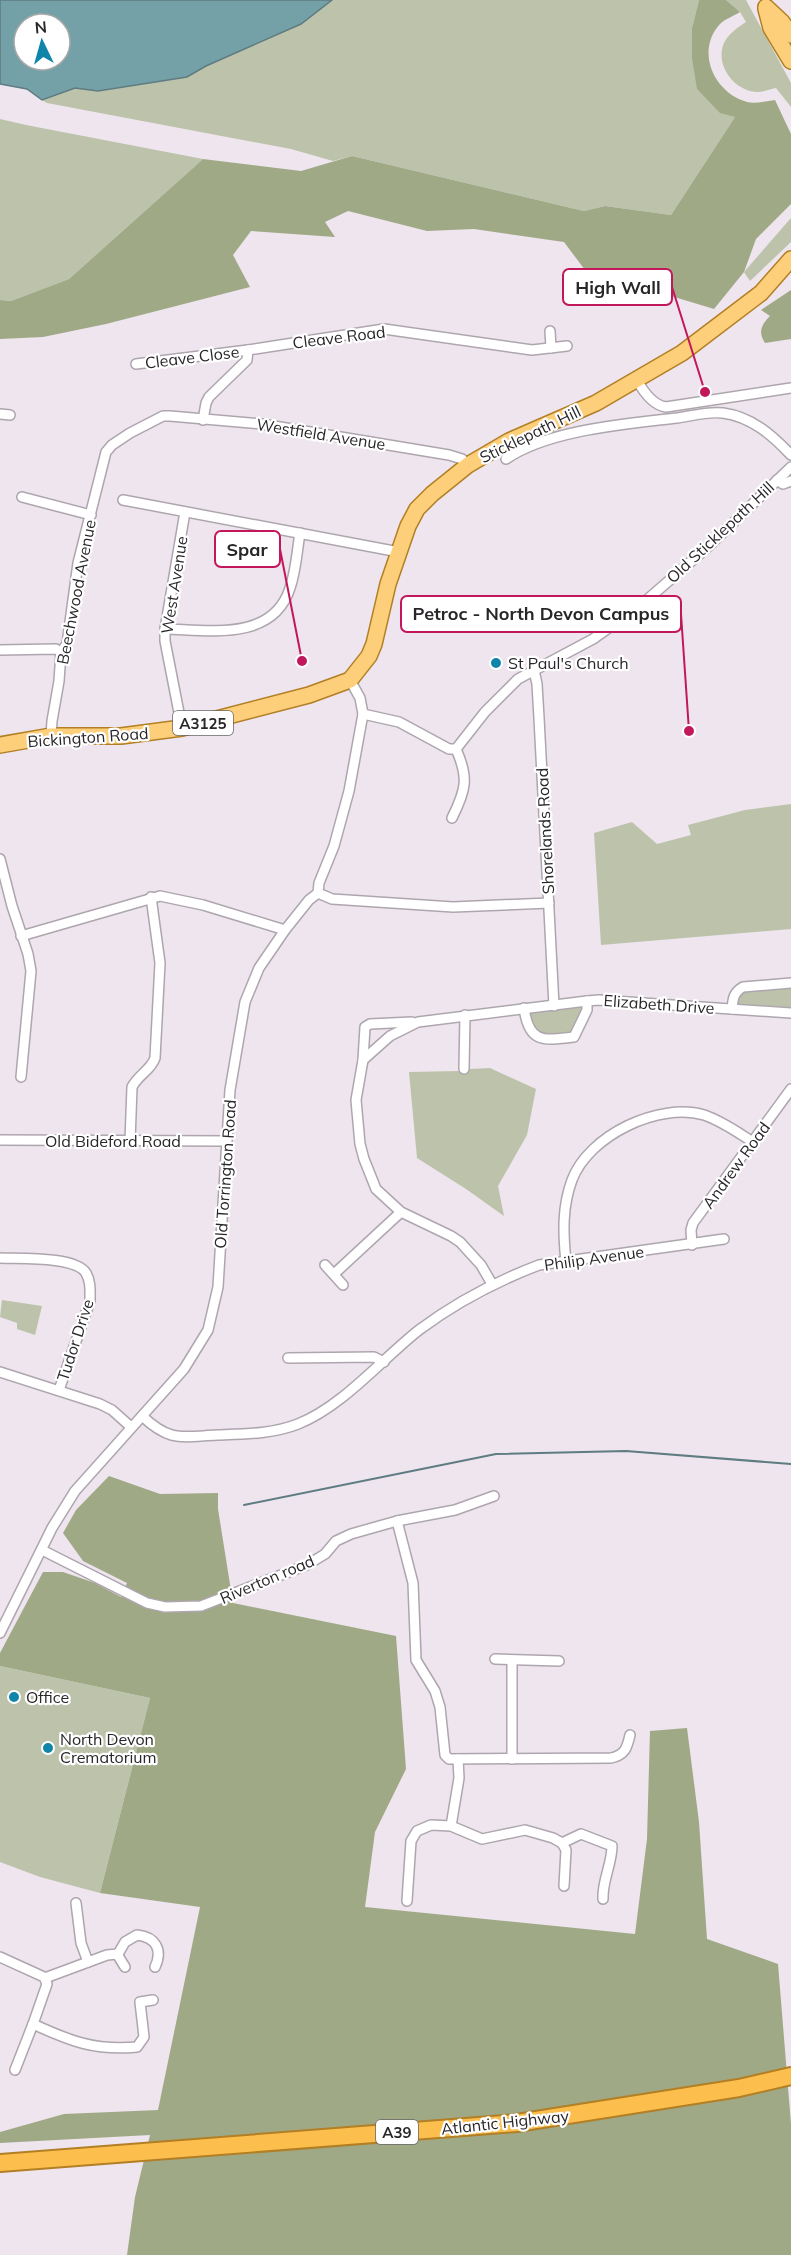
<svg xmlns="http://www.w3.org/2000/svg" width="791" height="2255" font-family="Mulish,sans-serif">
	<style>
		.green { fill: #bdc3aa }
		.forest { fill: #a0a986 }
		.water { fill: #74a1a7; stroke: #5e7c81; stroke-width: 1.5; fill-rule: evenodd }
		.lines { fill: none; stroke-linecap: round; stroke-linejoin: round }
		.stream { stroke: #5e7c81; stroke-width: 2 }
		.minor-casing { stroke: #aea6ae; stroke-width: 12 }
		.primary-casing { stroke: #b27f24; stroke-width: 18 }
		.trunk-casing { stroke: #b27f24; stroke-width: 20 }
		.minor { stroke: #fff; stroke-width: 9 }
		.primary { stroke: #fdcf7a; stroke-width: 15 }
		.trunk { stroke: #fcbf4e; stroke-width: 16 }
		.poi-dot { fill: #0f85aa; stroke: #fff; stroke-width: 2 }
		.labels { text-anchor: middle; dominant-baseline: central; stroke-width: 4.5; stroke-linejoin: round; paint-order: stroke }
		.shield { fill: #fff; stroke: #696769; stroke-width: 1.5 }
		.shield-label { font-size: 15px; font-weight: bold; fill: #292629 }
		.street-label { font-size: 16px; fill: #292629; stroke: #fff }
		.poi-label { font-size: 16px; fill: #292629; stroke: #fff; text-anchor: start }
		.leader { fill: none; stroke: #c2185b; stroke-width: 2 }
		.callout-dot { fill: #c2185b; stroke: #fff; stroke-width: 2 }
		.callout { fill: #fff; stroke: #c2185b; stroke-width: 2 }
		.callout-label { font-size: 18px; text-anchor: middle; font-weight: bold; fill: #292629 }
	</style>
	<rect width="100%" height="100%" fill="#eee5ee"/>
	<!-- green -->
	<g class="green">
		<path d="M332,0h367l-7,28v30l43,59 -64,98 -66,-9 -21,5 -232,-55 -19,5 -42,-12 -244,-46 -5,-3 33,-13 23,4 89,-14 19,-11 95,-42z"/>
		<path d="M726,0h20l45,83v24l-15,-19c-6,1 -12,4 -18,4 -24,0 -45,-29 -33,-51 5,-8 13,-14 21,-19l-6,-10z"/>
		<path d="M0,119l26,6 177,34 -134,120 -58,22 -11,-1z"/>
		<path d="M791,218v24l-41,39 -6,-9z"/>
		<path d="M791,804v125l-190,16 -7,-112 38,-11 25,22 34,-9 -3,-10 57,-15z"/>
		<path d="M791,986v25l-55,-6 1,-8 6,-6z"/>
		<path d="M583,1005l1,5 -11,24c-26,3 -38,7 -46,-23z"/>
		<path d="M490,1068l46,21 -9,46 -29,51 6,30 -38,-27 -49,-31 -8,-86 49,-1 9,1 2,-3z"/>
		<path d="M2,1300l40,6 -7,29 -18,-6v-6l-17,-6z"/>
		<path d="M0,1666l150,32 -50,195 -60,-16 -40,-15z"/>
	</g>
	<!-- forest -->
	<g class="forest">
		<path d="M699,0h27l14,12c-6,4 -15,7 -20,12 -25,27 -6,69 27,78 8,2 20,-1 28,-2l16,34v70l-35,35 -12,33 -30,37 -129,-39 -21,-28 -90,-13 -47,2 -79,-20 -23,11 10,15 -84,-6 -18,24 17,32 -144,37 -63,13 -43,2v-39l11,1 58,-22 134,-120 98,12 51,-15 232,55 21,-5 66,9 64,-98 -15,-4 -23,-24 -5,-31v-30z"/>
		<path d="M791,290v49l-26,4c-7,-11 -4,-18 5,-27l-9,-6z"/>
		<path d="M109,1476l51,18 58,-1v16l15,94 163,33 10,133 -31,63 -10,75 270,27 12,-95 3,-108 37,-3 12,94 8,117 71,25 13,160v131h-664l8,-58 15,-62 -150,8v-11l64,-18 94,-4 42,-203 -100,-14 50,-195 -150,-32v-13l43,-81h20l32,11 26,14 6,-14 -44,-22 -20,-28 13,-23z"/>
	</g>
	<!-- water -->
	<path class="water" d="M0,0h332l-31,24 -95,42 -19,11 -89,14 -23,-3 -33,12 -15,-11 -27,-5zM24,24h36v36h-36z"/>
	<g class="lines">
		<!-- stream -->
		<path class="stream" d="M244,1505l252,-51 130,-3 165,13"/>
		<!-- minor casing -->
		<g class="minor-casing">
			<g id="minor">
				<path d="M550,331l1,17"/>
				<path d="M136,364l112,-14"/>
				<path d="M637,380c6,11 15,25 29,27l125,-19"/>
				<path d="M0,414l10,1"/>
				<path d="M203,420l3,-17 3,-6 38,-37 1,-10 136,-21 148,21 35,-4"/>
				<path d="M506,459c42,-29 120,-35 171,-41 14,-2 32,-7 46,-5 29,4 49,22 68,42"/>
				<path d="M777,480l6,4 8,-3"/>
				<path d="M22,497l69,18"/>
				<path d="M123,500l276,52"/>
				<path d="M165,629c43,1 108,13 125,-41 6,-17 7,-37 10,-55"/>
				<path d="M0,650l56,-1 5,3"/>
				<path d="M534,670l3,14 2,34 15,288"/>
				<path d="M363,714l36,8 50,27h7l29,-37 33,-33 75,-40 48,-34 69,-60 81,-78"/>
				<path d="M182,728l-17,-87v-12l20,-117"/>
				<path d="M51,736l1,-15 7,-40 2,-29 6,-8 11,-81 28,-111 6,-7 18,-12 33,-17h7l92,8 187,31 13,4 6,6"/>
				<path d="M452,818c14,-28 17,-40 4,-69"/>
				<path d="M0,859l12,47 16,48 3,17 -10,106"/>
				<path d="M318,893l14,6 121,8 96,-4"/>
				<path d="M21,936l139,-40 43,9 82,25"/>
				<path d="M524,1008c5,37 21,32 50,29l13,-27v-9"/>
				<path d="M732,1009c1,-10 1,-16 11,-22l48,-4"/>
				<path d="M412,1022l-42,2 -5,3 -2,33 -7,40 4,44 4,15 12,30 25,23 50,24 9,6 21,23 11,19"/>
				<path d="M363,1060l27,-24 28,-14 169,-21 12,-1 192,13"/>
				<path d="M464,1069l1,-54"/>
				<path d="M0,1140l226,1"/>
				<path d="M130,1141l2,-54c6,-12 19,-17 23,-29l5,-95 -9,-66"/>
				<path d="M692,1245l-1,-15 2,-7 98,-134"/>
				<path d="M0,1258c20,1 75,-2 86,15 5,9 4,18 4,28l-31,89"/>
				<path d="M566,1262c-3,-29 -4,-55 6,-82 17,-45 87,-78 132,-65 18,6 33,17 49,27"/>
				<path d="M325,1265l18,20"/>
				<path d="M334,1274l67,-62"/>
				<path d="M288,1358l86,-1 10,5"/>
				<path d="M0,1372l100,32 12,6 19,17"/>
				<path d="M142,1416c28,26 38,21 75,19 26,-1 56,-1 81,-11 44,-17 84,-65 121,-94 36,-27 78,-49 120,-65l185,-26"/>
				<path d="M397,1521l16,62 3,77 19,31 5,16 5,48 4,4 162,-1c14,-3 16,-10 19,-23"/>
				<path d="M42,1550l105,53 18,4 36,-1 106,-41 18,-11 11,-13 15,-7 46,-13 58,-11 39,-14"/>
				<path d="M0,1633l52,-105 23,-37 109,-122 24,-39 10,-43 12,-197 15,-88 14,-34 26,-38 24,-30 9,-7 1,-10 15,-37 15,-55 14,-77 -3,-16 -10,-18"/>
				<path d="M495,1659l64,2"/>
				<path d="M512,1660v99"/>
				<path d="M451,1826l8,-48 -1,-19"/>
				<path d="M562,1843l19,-9 31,12c0,18 -10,35 -9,53"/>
				<path d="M407,1901l4,-60 6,-10 14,-6 20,1 31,13 43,-9 28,8 9,5 4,7 -2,36"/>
				<path d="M76,1903l5,40 7,19"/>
				<path d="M117,1954l8,13"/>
				<path d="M0,1957l44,20 3,7 -14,40c37,17 62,27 104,23l7,-10 -4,-35 13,-2"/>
				<path d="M45,1978l62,-23 11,-1 7,-12 12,-7c19,2 26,15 18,32"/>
				<path d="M15,2070l18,-46"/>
			</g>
		</g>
		<!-- primary casing -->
		<g class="primary-casing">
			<g id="primary">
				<path d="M766,7l16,15 9,13"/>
				<path d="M766,9l5,19 20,33"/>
				<path d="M0,745l51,-9h70l61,-8 127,-33 41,-15 19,-24 5,-12 14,-60 20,-58 9,-17 15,-15 36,-29 41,-24 87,-38 86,-50 79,-60 30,-34"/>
			</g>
		</g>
		<!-- trunk casing -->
		<g class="trunk-casing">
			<path id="trunk" d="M0,2163l517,-40 222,-35 52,-12"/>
		</g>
		<!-- minor -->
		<use href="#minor" class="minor"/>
		<!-- primary -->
		<use href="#primary" class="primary"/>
		<!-- trunk -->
		<use href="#trunk" class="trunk"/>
	</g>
	<!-- markers -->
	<g class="poi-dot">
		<circle cx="496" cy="663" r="6"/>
		<circle cx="14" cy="1697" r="6"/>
		<circle cx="48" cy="1748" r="6"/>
	</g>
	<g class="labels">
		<!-- shield labels -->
		<g class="shield">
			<rect x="173" y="711" width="60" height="24" rx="4.5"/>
			<rect x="376" y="2120" width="42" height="24" rx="4.5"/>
		</g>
		<g class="shield-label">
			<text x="203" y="723">A3125</text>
			<text x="397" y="2132">A39</text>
		</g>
		<!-- street labels -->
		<g class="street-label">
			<text transform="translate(339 337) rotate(-7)">Cleave Road</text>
			<text transform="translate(192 357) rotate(-7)">Cleave Close</text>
			<text transform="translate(321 434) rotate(9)">Westfield Avenue</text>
			<text transform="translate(530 434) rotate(-26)">Sticklepath Hill</text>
			<text transform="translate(720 532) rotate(-43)">Old Sticklepath Hill</text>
			<text transform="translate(174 585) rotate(-81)">West Avenue</text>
			<text transform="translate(76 592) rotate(-79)">Beechwood Avenue</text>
			<text transform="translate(88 737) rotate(-4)">Bickington Road</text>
			<text transform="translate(545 831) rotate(-93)">Shorelands Road</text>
			<text transform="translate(659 1004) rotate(4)">Elizabeth Drive</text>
			<text x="113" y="1141">Old Bideford Road</text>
			<text transform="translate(736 1165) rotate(-54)">Andrew Road</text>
			<text transform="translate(225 1174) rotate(-86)">Old Torrington Road</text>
			<text transform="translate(594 1258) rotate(-8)">Philip Avenue</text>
			<text transform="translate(75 1340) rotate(-72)">Tudor Drive</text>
			<text transform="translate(267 1579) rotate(-23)">Riverton road</text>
			<text transform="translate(505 2122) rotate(-6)">Atlantic Highway</text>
		</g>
		<!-- poi labels -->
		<g class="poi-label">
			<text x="508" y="663">St Paul's Church</text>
			<text x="26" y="1697">Office</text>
			<text x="60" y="1739">North Devon<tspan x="60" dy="18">Crematorium</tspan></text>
		</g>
	</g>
	<!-- callouts -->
	<path class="leader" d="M705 392L672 287M302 661L280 549M689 731L681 614"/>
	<g class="callout-dot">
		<circle cx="705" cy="392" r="6"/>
		<circle cx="302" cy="661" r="6"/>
		<circle cx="689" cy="731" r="6"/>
	</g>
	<g class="callout">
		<rect x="563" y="269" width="109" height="36" rx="6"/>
		<rect x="215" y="531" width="65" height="36" rx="6"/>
		<rect x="401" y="596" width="280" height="36" rx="6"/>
	</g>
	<g class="callout-label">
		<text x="618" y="294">High Wall</text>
		<text x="247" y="556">Spar</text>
		<text x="541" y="620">Petroc - North Devon Campus</text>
	</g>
	<!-- north arrow -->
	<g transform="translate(42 42) rotate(355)"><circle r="28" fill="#ffffff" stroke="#a9a8a9" stroke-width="1.5"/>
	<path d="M0-4.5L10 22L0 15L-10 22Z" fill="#0f85aa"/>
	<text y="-9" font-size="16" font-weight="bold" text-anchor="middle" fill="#292629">N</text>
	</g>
</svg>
